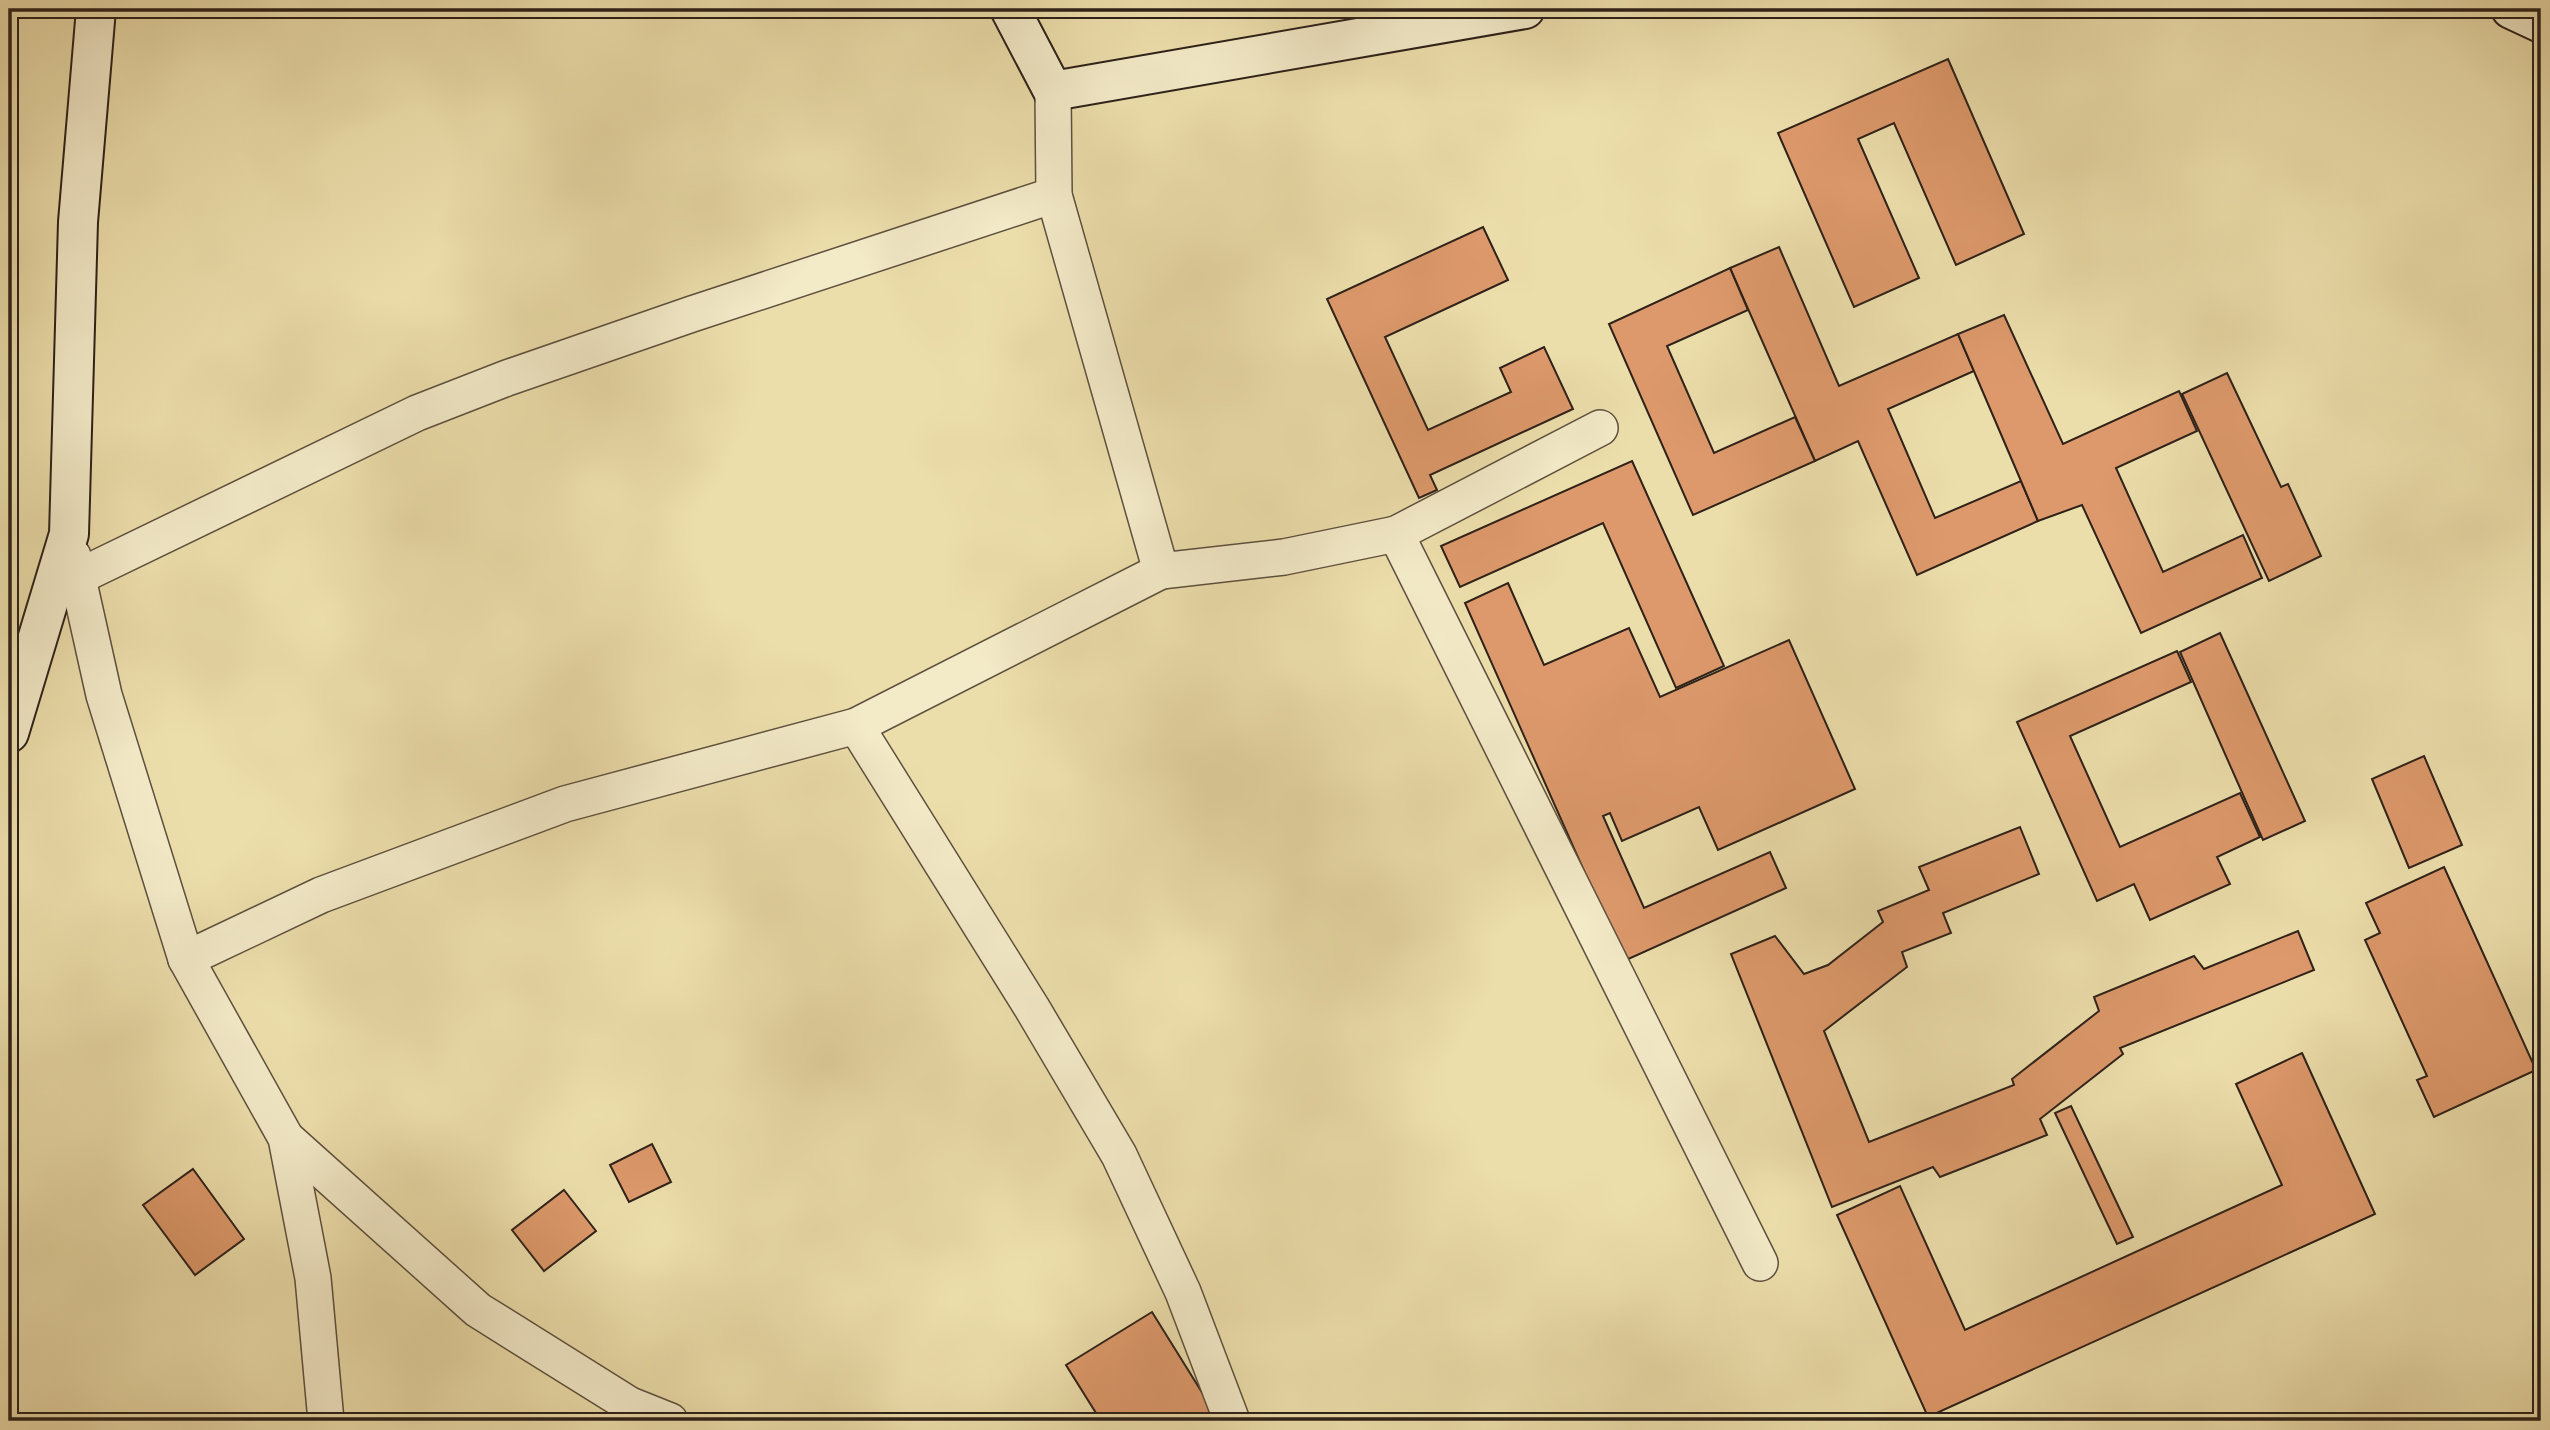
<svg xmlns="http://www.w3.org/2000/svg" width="2550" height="1430" font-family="Vollkorn,serif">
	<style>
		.building { fill: #dd996b; stroke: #2d2119; stroke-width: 2 }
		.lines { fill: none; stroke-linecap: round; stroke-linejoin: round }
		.street-casing { stroke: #5d503e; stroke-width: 38 }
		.secondary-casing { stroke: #2d2119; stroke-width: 42 }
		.street { stroke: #f3eac8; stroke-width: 35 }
		.secondary { stroke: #f3eac8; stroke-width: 38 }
	</style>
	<rect width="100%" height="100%" fill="#ecdeab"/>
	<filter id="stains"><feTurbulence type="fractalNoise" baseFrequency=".00286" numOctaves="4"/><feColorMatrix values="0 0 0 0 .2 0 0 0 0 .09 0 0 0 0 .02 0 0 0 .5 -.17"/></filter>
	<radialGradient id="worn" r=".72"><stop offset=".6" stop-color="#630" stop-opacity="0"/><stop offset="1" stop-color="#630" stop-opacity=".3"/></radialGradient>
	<!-- building -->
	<g class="building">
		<path d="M1948,59l76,175 -68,31 -62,-142 -36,16 61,139 -65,29 -76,-174z"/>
		<path d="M1483,227l25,53 -123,57 43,93 83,-38 -11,-24 44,-21 29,62 -143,66 7,15 -18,8 -92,-199z"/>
		<path d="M1779,247l60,139 119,-52 16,37 -86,38 47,109 86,-37 17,40 -121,54 -59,-134 -43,20 -85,-193z"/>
		<path d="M1730,268l18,42 -81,36 47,107 81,-36 20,44 -122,54 -84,-191z"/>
		<path d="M2004,315l59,129 116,-53 18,40 -81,37 47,104 80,-37 19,43 -121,55 -59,-128 -44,16 -17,-40 -63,-147z"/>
		<path d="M2227,373l54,114 7,-3 33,72 -52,25 -87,-187z"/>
		<path d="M1632,461l92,205 -48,22 -73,-165 -143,64 -19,-41z"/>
		<path d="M1508,583l36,82 85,-37 31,69 129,-57 66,149 -137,61 -19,-43 -77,34 -12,-28 -7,3 41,92 126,-56 16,36 -162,73 -159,-358z"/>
		<path d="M2220,633l85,188 -42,19 -83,-188z"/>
		<path d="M2177,651l14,31 -121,54 50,111 120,-54 20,44 -43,20 13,27 -80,36 -16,-36 -37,17 -80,-179z"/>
		<path d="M2424,756l38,89 -53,23 -37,-89z"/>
		<path d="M2020,827l19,47 -96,39 8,20 -49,19 5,15 -83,64 45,111 145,-57 -2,-6 87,-68 -5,-14 100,-41 10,13 94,-38 16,39 -194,78 3,6 -83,65 7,16 -107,42 -7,-10 -101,40 -101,-253 44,-18 29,38 24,-9 55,-43 -5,-11 51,-21 -10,-23z"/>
		<path d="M2444,867l92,203 -102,47 -17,-37 10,-4 -62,-136 15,-7 -14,-30z"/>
		<path d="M2302,1053l73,161 -447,203 -91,-202 63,-29 65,144 317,-145 -46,-101z"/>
		<path d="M2071,1106l62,131 -16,7 -62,-131z"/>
		<path d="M652,1144l19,38 -42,20 -19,-37z"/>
		<path d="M193,1169l51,70 -49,36 -52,-70z"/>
		<path d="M564,1190l32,41 -52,40 -32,-41z"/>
		<path d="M1152,1312l64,103 -10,6h-105l-35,-56z"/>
	</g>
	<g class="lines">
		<!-- street casing -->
		<g class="street-casing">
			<g id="street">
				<path d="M1396,534l204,-106"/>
				<path d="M73,556l31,139 82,264 100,179 27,140 13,143"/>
				<path d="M1161,571l123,-14 112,-23 364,729"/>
				<path d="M78,577l339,-164 90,-35 185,-64 362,-119"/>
				<path d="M856,726l176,282 87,147 64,137 49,129"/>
				<path d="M186,959l135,-64 244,-91 291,-78 305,-155 -107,-376 -1,-104"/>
				<path d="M286,1138l192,172 152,95 40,16"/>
			</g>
		</g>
		<!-- secondary casing -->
		<g class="secondary-casing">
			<g id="secondary">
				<path d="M1010,9l43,82 472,-82"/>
				<path d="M2511,9l30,14"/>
				<path d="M9,733l60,-199 9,-312 18,-213"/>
			</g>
		</g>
		<!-- street -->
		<use href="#street" class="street"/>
		<!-- secondary -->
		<use href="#secondary" class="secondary"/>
	</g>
	<!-- margin -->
	<rect width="2550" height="1430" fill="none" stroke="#ecdeab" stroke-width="35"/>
	<rect x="10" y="10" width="2529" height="1409" fill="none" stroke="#2d2119" stroke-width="3.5"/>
	<rect x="18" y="18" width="2515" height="1395" fill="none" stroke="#2d2119" stroke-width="2"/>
	<rect width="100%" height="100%" filter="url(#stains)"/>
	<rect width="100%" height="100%" fill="url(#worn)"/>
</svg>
